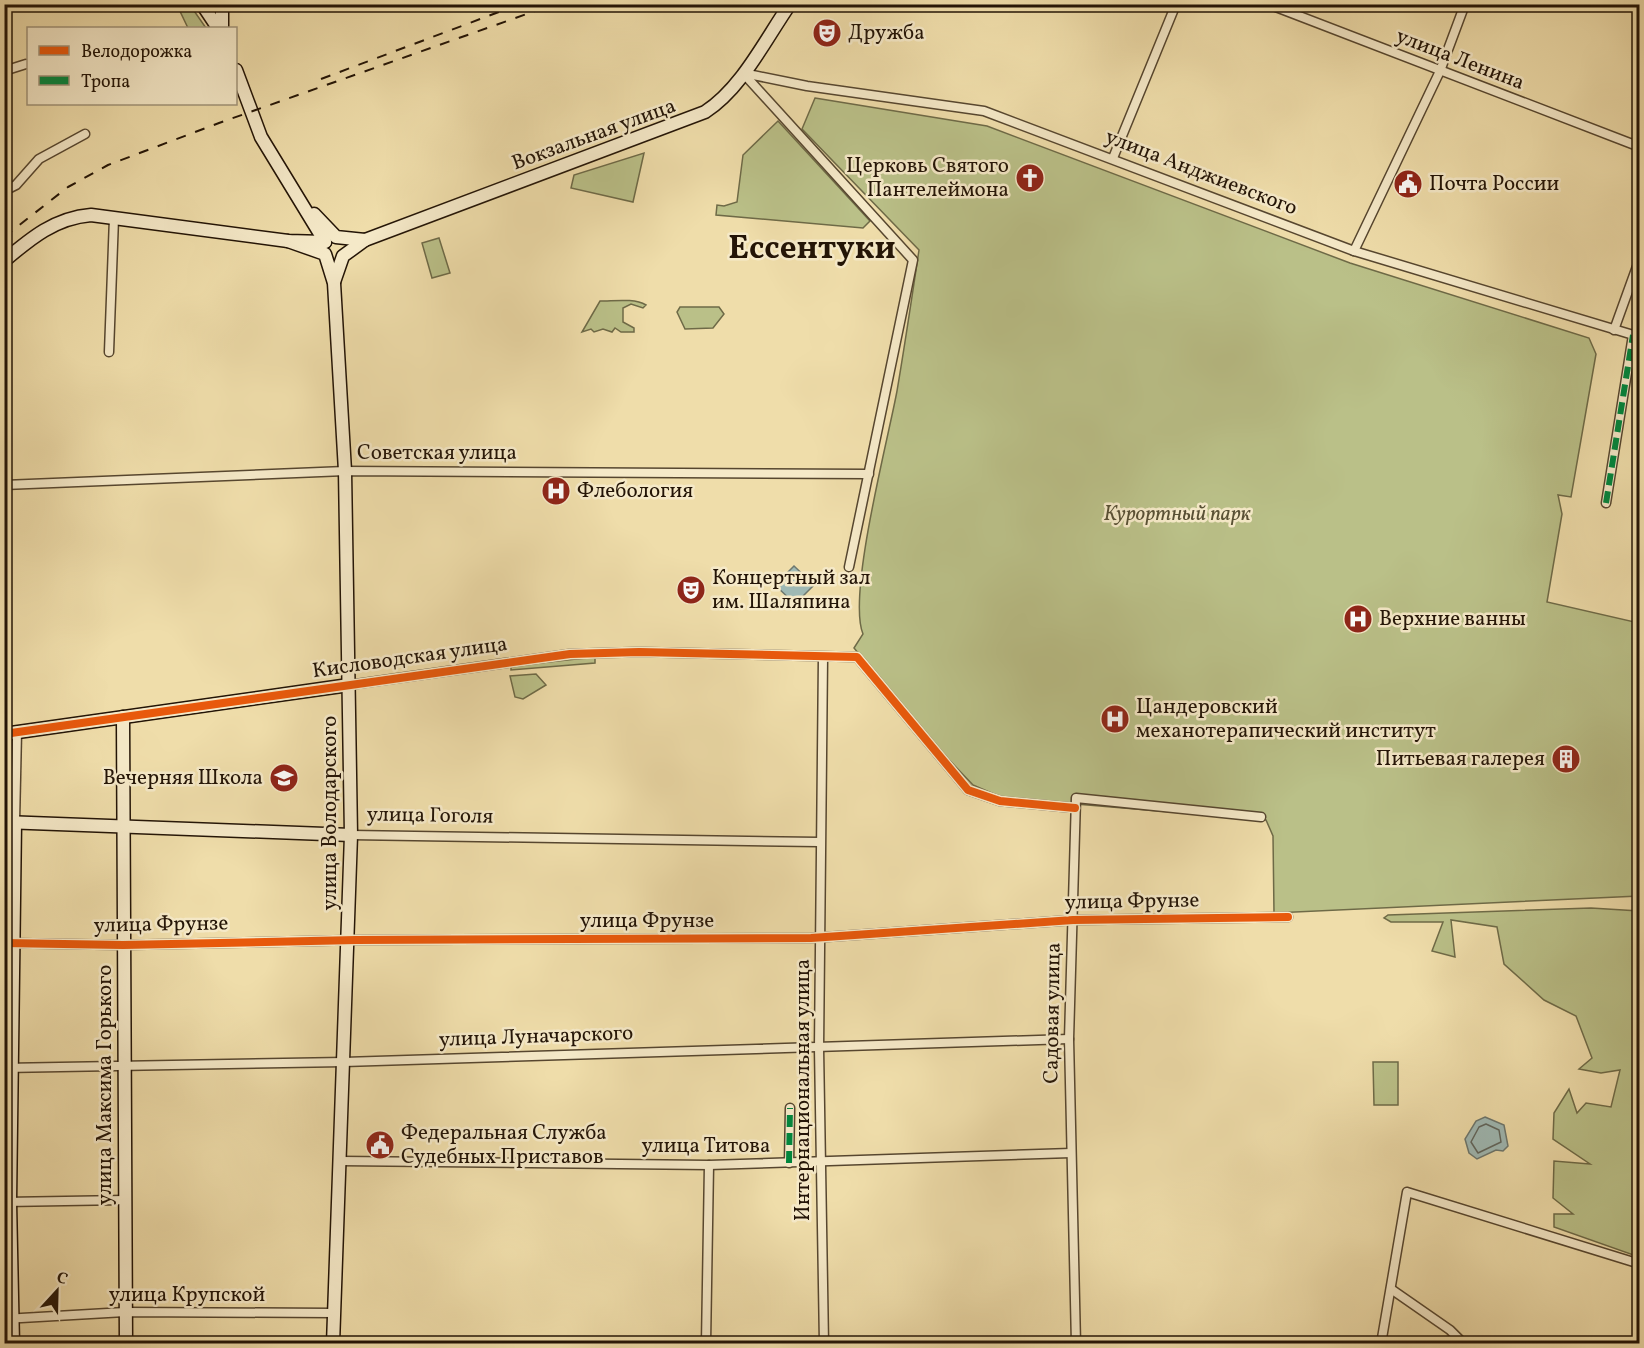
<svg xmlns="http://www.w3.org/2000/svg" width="1644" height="1348" font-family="Vollkorn,serif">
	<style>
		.green { fill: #bac088; stroke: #6e6a47; stroke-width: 1.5 }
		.water { fill: #9fb9b4; stroke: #6d776e; stroke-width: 1.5 }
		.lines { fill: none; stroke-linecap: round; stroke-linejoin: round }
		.shore { stroke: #61665d; stroke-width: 1.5 }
		.street-casing { stroke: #56462f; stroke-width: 11 }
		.secondary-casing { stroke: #231406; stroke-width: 15 }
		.street { stroke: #f5e9c8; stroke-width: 8 }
		.secondary { stroke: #f5e9c8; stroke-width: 12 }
		.rail { stroke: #231406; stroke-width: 2; stroke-dasharray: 10 10; stroke-linecap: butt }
		.quiet { stroke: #00873e; stroke-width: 6; stroke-dasharray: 12 6; stroke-linecap: butt }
		.cycleway-casing { stroke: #f5e9c8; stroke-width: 11 }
		.cycleway { stroke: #e8590c; stroke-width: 8 }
		.labels { text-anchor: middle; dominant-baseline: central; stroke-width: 5; stroke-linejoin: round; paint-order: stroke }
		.poi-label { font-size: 21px; fill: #231406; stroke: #f5e9c8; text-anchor: start }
		.street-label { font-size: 21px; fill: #231406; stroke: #f5e9c8 }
		.park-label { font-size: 21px; font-style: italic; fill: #585034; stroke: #f5e9c8 }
		.town-label { font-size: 33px; font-weight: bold; fill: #231406; stroke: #f5e9c8 }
	</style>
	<rect width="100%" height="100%" fill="#efddaa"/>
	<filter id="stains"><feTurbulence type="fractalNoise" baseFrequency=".00333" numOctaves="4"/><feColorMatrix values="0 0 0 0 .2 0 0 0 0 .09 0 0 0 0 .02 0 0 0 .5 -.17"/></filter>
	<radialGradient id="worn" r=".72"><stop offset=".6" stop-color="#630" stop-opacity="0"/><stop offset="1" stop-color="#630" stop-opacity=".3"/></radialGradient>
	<!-- green -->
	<g class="green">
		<path d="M177,5h13l16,23h-18z"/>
		<path d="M815,98l172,28 363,137 239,75 7,16 -25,143 -13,-2 4,19 -15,88 92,21v273l-365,17 -1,-77 -7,-16 -263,-22 -30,-13 -40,-42 -79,-95 9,-14c-16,-39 25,-194 34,-243 8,-47 15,-94 22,-141l-117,-121z"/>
		<path d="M778,121l92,100 -7,7 -147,-13 1,-10 7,1 13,-4 6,-47z"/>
		<path d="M644,153l-11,49 -62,-14 3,-13z"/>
		<path d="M439,238l11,35 -18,5 -10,-35z"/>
		<path d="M600,301c15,0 34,-3 46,4l-3,3 -12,-4 -8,4v14l11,6v4h-13l-6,-4 -3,4 -9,-3 -9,3 -3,-3 -9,3z"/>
		<path d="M680,307h39l5,7 -11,14 -28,1 -8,-17z"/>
		<path d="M595,657v6l-84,7v-4z"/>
		<path d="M536,674l10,11 -23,14 -8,-2 -5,-21z"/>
		<path d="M1591,908l48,3v346l-85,-30v-13h19l-20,-16 1,-37 36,3 -37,-25 1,-26 15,-24 8,24 9,-10 25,4 9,-37 -19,3 -22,-4 13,-11 -16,-42 -32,-16 -40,-36 -7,-37 -46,-7 4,37 -23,-6 11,-29h-52l-7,-4 4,-3z"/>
		<path d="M1373,1062h25v43h-24z"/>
	</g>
	<!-- water -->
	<g class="water">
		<path d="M794,566l20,19 -19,19 -20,-19z"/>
		<path d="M1485,1117l19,8 4,21 -5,5 -7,-1 -19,9 -8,-6 -4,-14 11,-18z"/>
	</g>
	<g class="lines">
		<!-- shore -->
		<path class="shore" d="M1486,1124l13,6 2,12 -23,11 -7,-11 8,-15z"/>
		<!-- street casing -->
		<g class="street-casing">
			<g id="street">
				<path d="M1268,4l372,143"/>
				<path d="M4,71l22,-7"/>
				<path d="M743,73l64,13 177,25 370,140 286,86"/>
				<path d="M743,73l170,187 -64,307"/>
				<path d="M1113,158l63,-154"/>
				<path d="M4,191l12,-6 23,-26 46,-25"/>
				<path d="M1354,251l86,-180 25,-67"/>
				<path d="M1614,330l26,-72"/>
				<path d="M109,352l5,-134"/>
				<path d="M4,485l341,-14 524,3"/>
				<path d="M1606,503l27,-168"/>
				<path d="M823,657l-4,391 5,296"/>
				<path d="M349,685l221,-31 69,-2 218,5 111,133 32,11 75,7"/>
				<path d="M15,822l2,-90"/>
				<path d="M351,835l468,7"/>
				<path d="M4,943l119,2 233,-5 455,-2 262,-18 215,-3"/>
				<path d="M4,1068l340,-6 725,-23"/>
				<path d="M341,1161l368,4 362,-12"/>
				<path d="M789,1163l1,-55"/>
				<path d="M5,1202l120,-2"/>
				<path d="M1391,1289l59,41 14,14"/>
				<path d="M4,1319l121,-7 209,1"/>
				<path d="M706,1344l3,-179"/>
				<path d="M1076,1344l-7,-305 7,-241 185,19"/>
				<path d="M1381,1344l26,-152 233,72"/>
			</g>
		</g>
		<!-- secondary casing -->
		<g class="secondary-casing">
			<g id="secondary">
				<path d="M202,4l16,24"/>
				<path d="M222,4v24"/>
				<path d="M236,70l25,67 64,105"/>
				<path d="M314,214l22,23 29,3"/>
				<path d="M288,241l37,13 9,29 11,188 6,364 -18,509"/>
				<path d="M4,261c27,-23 51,-43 87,-46l197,26 37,1"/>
				<path d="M334,282l9,-26 22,-16 340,-128c37,-24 60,-72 85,-108"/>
				<path d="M123,717l3,627"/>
				<path d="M4,734l345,-49"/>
				<path d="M4,822l347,13"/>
				<path d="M13,1344l-3,-142 5,-380"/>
			</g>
		</g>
		<!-- street -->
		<use href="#street" class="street"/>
		<!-- secondary -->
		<use href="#secondary" class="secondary"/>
		<!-- rail -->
		<g class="rail">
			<path d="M460,6l10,-2"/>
			<path d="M321,79l199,-75"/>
			<path d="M4,237l64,-50 40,-22 111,-42 336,-119"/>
		</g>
		<!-- quiet -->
		<g class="quiet">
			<path d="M1606,503l27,-168"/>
			<path d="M789,1163l1,-55"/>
		</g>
		<!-- cycleway casing -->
		<g class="cycleway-casing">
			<g id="cycleway">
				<path d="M4,734l566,-80 69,-2 218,5 111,133 32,11 75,7"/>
				<path d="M4,943l119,2 233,-5 455,-2 262,-18 215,-3"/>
			</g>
		</g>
		<!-- cycleway -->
		<use href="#cycleway" class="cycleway"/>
	</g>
	<!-- icons -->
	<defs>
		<g id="theatre-disc" transform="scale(1.5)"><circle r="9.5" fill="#8f2418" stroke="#f5e9c8"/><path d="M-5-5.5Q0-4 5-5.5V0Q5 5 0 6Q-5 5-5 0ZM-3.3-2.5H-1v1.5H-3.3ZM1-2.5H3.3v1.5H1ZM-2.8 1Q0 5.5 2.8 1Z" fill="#fff"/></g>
		<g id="church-disc" transform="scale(1.5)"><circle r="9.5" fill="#8f2418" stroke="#f5e9c8"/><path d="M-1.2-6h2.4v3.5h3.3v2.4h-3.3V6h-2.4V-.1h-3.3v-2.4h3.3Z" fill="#fff"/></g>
		<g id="civic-disc" transform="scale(1.5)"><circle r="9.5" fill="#8f2418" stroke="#f5e9c8"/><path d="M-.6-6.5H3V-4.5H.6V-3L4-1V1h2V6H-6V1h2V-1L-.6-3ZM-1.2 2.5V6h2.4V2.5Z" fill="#fff"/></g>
		<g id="hospital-disc" transform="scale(1.5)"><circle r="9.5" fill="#8f2418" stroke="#f5e9c8"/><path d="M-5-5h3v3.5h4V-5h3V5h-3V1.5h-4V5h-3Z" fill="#fff"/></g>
		<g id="building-disc" transform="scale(1.5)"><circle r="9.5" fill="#8f2418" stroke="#f5e9c8"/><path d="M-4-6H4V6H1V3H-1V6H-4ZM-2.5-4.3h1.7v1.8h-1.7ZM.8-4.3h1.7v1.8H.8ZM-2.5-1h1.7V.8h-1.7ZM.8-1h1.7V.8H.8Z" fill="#fff"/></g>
		<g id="school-disc" transform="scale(1.5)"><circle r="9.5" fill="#8f2418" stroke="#f5e9c8"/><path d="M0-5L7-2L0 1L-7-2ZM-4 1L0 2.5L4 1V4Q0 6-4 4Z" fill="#fff"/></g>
	</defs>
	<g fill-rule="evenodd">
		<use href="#theatre-disc" x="827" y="33"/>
		<use href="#church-disc" x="1030" y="178"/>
		<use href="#civic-disc" x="1408" y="184"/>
		<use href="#hospital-disc" x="556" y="491"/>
		<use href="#theatre-disc" x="691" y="590"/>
		<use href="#hospital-disc" x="1358" y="619"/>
		<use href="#hospital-disc" x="1115" y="719"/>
		<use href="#building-disc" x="1566" y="759"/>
		<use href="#school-disc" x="284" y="778"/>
		<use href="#civic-disc" x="380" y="1145"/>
	</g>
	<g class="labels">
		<!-- poi labels -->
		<g class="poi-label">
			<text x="848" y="33">Дружба</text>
			<text x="1009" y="166" text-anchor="end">Церковь Святого<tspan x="1009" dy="24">Пантелеймона</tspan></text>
			<text x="1429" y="184">Почта России</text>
			<text x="577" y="491">Флебология</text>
			<text x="712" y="578">Концертный зал<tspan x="712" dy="24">им. Шаляпина</tspan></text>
			<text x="1379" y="619">Верхние ванны</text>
			<text x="1136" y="707">Цандеровский<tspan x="1136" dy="24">механотерапический институт</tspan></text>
			<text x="1545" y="759" text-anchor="end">Питьевая галерея</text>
			<text x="263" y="778" text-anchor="end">Вечерняя Школа</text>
			<text x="401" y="1133">Федеральная Служба<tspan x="401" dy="24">Судебных Приставов</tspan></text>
		</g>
		<!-- street labels -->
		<g class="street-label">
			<text transform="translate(1460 60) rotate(21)">улица Ленина</text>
			<text transform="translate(594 135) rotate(-20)">Вокзальная улица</text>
			<text transform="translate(1201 173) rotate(21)">улица Анджиевского</text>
			<text x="437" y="453">Советская улица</text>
			<text transform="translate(410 658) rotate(-8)">Кисловодская улица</text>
			<text transform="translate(330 813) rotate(-90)">улица Володарского</text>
			<text transform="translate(430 816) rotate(1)">улица Гоголя</text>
			<text transform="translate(1132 902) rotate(-1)">улица Фрунзе</text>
			<text x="647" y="921">улица Фрунзе</text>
			<text transform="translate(161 925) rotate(-1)">улица Фрунзе</text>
			<text transform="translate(1053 1013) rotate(-89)">Садовая улица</text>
			<text transform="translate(536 1037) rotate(-2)">улица Луначарского</text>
			<text transform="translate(105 1085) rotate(-90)">улица Максима Горького</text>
			<text transform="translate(803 1090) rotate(-90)">Интернациональная улица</text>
			<text x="706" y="1146">улица Титова</text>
			<text x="187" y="1295">улица Крупской</text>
		</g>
		<!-- park labels -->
		<g class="park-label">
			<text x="1177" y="514">Курортный парк</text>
		</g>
		<!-- town labels -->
		<g class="town-label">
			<text x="812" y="250">Ессентуки</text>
		</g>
	</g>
	<!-- margin -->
	<rect width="1644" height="1348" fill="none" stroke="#efddaa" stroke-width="24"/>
	<rect x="6" y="6" width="1632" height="1336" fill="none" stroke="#231406" stroke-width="3"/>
	<rect x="12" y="12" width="1620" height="1324" fill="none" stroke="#231406" stroke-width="1.5"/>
	<!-- legend -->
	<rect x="27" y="27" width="210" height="78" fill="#f5e9c8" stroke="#a1947a" stroke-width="1.5"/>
	<rect x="39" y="46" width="30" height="9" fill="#e8590c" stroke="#a1947a" stroke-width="1.5"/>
	<text x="81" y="57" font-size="18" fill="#231406">Велодорожка</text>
	<rect x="39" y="76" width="30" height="9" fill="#00873e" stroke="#a1947a" stroke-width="1.5"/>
	<text x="81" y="87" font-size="18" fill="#231406">Тропа</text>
	<!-- north arrow -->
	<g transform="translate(57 1291) rotate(22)" stroke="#f5e9c8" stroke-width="4.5" paint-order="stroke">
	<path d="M0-4.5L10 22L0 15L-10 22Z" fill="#231406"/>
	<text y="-9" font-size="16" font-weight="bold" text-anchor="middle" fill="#231406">С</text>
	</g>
	<rect width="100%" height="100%" filter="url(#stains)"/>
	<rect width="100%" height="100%" fill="url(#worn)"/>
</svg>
